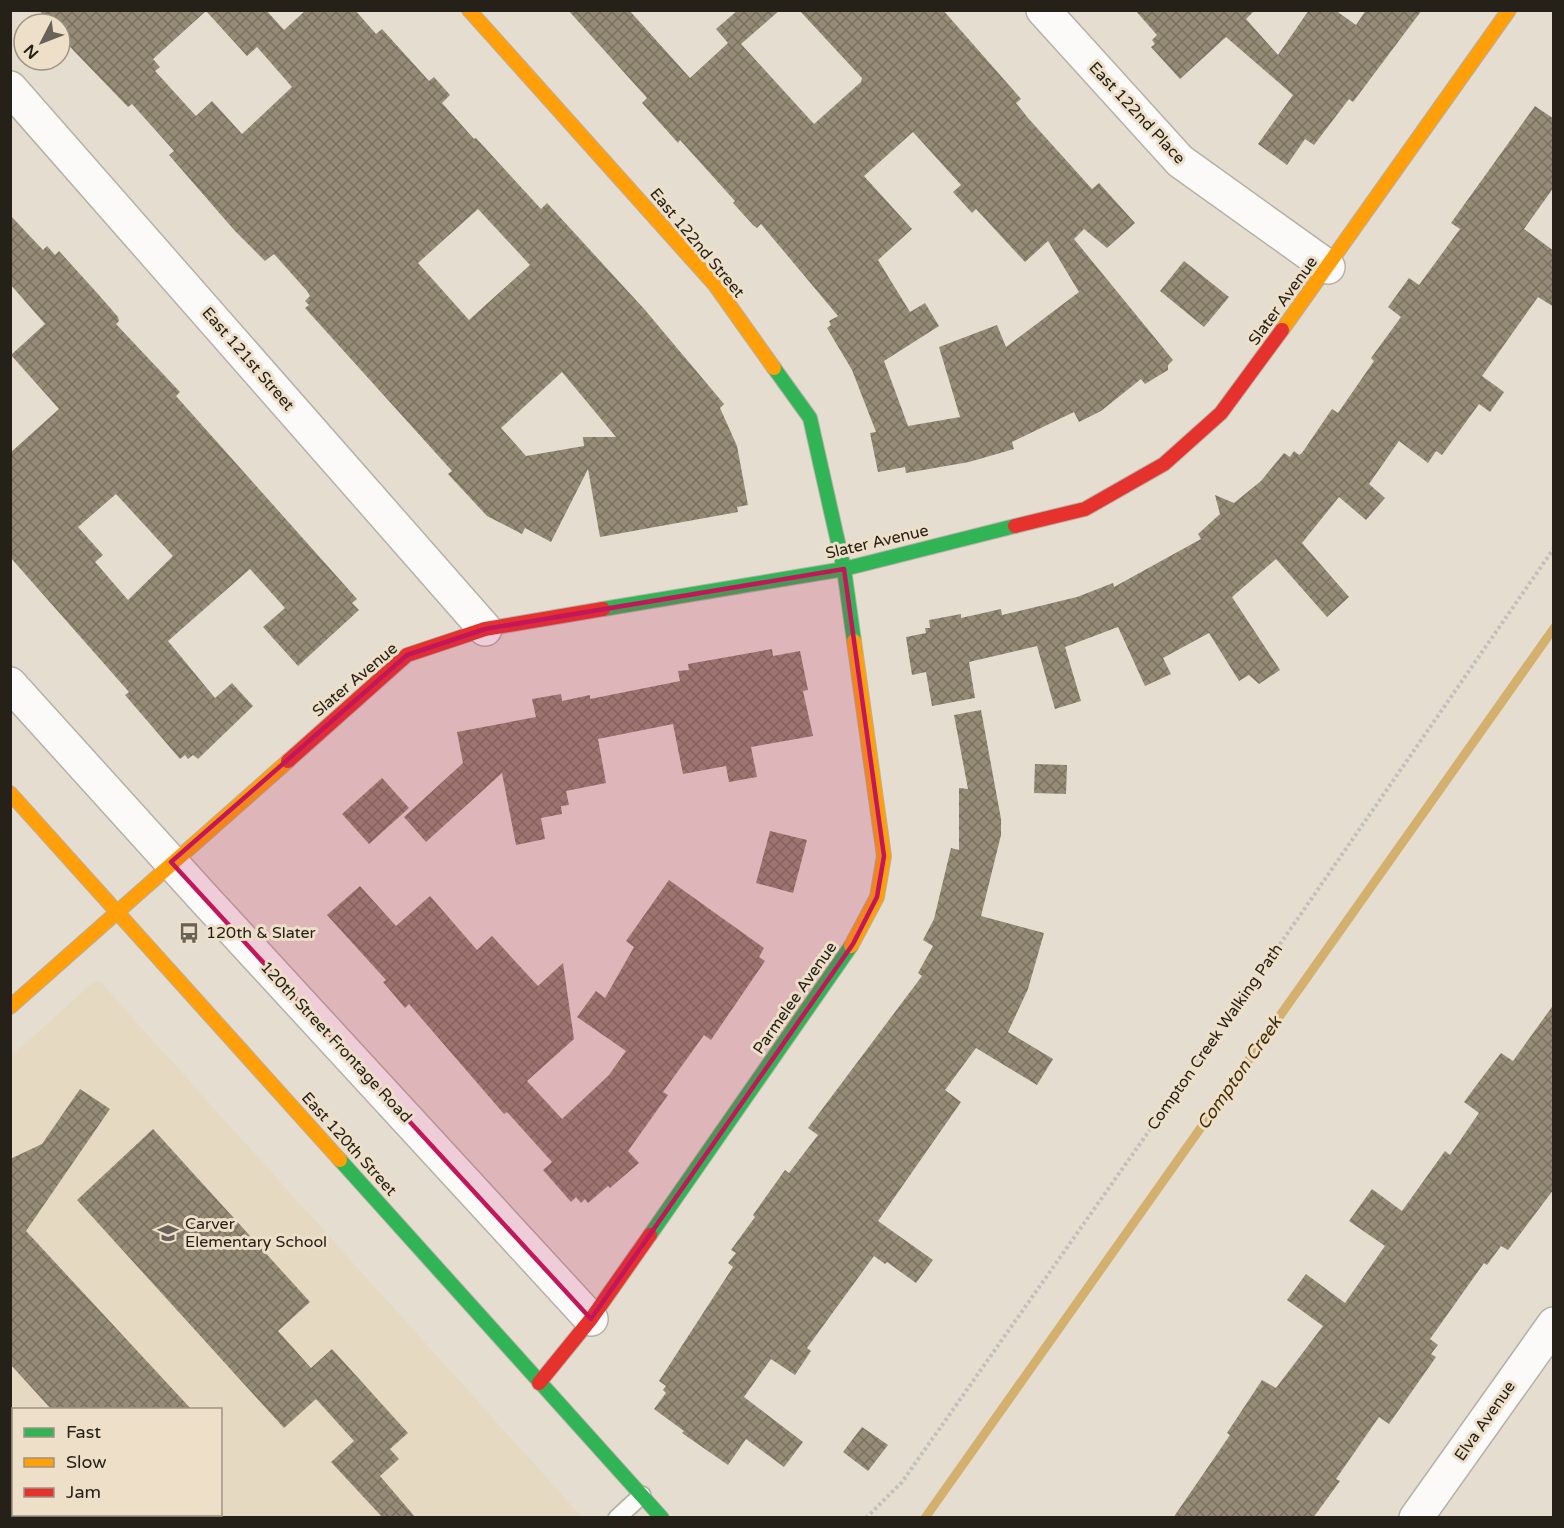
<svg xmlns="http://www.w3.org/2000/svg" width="1564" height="1528" font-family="'Varela Round',sans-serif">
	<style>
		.built { fill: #e6d9c2; fill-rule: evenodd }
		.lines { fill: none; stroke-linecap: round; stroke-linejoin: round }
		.stream { stroke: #d4b06e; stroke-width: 9 }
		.building { fill: url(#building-cross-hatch); fill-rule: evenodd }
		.lane-casing { stroke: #b7b0a7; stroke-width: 20 }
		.street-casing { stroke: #b7b0a7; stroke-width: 36 }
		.fast-casing { stroke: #b7b0a7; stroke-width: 16 }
		.slow-casing { stroke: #b7b0a7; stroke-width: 16 }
		.jam-casing { stroke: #b7b0a7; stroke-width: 16 }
		.path { stroke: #c2c0bb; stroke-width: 4; stroke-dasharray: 3 3; stroke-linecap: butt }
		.lane { stroke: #fbfaf8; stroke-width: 16 }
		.street { stroke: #fbfaf8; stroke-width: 33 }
		.fast { stroke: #30b455; stroke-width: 14 }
		.slow { stroke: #ff9f0a; stroke-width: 14 }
		.jam { stroke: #e5322d; stroke-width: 14 }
		.marked { fill: #c2185b; fill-opacity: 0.2; stroke: #c2185b; stroke-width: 4.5; stroke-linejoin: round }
		.labels { text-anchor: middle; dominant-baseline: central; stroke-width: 6; stroke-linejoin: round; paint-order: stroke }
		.street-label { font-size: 16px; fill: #252018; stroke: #eddfc8 }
		.poi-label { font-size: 16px; fill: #252018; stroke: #eddfc8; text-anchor: start }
		.water-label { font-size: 18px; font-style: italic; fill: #432f08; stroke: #eddfc8 }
	</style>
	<defs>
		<pattern id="building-cross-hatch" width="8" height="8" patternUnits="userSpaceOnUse" patternTransform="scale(1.5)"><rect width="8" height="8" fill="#958b76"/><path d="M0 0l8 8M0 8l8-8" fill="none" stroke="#797160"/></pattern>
	</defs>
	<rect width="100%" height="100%" fill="#e5ddd0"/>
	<!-- built -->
	<path class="built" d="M96,980l6,4 480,533h-571l-1,-460zM14,1410h206v104h-206z"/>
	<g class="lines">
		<!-- stream -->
		<path class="stream" d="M925,1518l629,-890"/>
	</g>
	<!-- building -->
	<g class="building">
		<path d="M39,10h227l18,20 22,-20h49l21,24 6,-5 47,52 5,-4 16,18 -8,8 32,36 2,-1 65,71 6,-6 98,107 79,94 -4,4 17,38 11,59 -11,2 1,5 -138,25 -12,-68 -37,73 -26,-14 -3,6 -35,-18 -39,-42 4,-3 -147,-163 4,-3 -4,-4 5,-5 -3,-5 -33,-37 -9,7 -30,-30 -66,-76 5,-4 -42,-47 -4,3 -55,-57 -13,-15v-11h-10zM206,11l41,45 10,-9 35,40 -50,47 -30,-33 -16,15 -41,-45 5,-4 -7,-8zM478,209l52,56 -61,55 -51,-57zM562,372l54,65h-33l1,9 -58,10 -25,-28z"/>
		<path d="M568,10h61l61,68 38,-35 -12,-14 22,-19h42l-39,34 73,80 47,-42 1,-4 -63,-68h144l78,89 -5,4 12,15 64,71 7,-6 36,40 -28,25 -23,-19 -10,10 99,121 -5,5v5l-23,14 -4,-5 -40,32 -22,11 -5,-10 -62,30 2,7 -45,13 -63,11 -1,-6 -27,5 -8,-39 6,-1 -24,-62 -25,-42 4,-3 -2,-4 9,-5 -77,-92 -4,4 -4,-3 -20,-22 2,-2 -55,-61 -2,3 -36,-40 5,-5zM913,132l48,53 -8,7 19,21 4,-4 49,53 23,-21 31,51 -73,55 -9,-22 -58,22 21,70 -52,9 -24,-65 55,-35 -14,-23 -15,9 -32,-52 34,-31 -48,-53z"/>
		<path d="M1135,10h120l-9,9 32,36 31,-45h26l21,15 10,-15h56l-69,92 -4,-3 -35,46 -9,-6 -18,26 -29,-21 35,-49 -67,-58 -46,42 -29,-32 4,-3 -3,-4 5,-5z"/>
		<path d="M1535,106l19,13v68l-30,42 30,22v56l-16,-10 -56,79 22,16 -14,20 -11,-8 -37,51 -6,-4 -8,12 -29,-22 -30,43 16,14 -19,22 -27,-23 -37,46 47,54 -22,20 -51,-58 -44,38 48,73 -21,14 -10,-9 -10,6 -30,-48 -46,25 8,16 -26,12 -27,-59 -53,20 16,54 -26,8 -18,-63 -68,16 6,36 -43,8 -6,-34 -14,3 -6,-38 20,-4 -1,-5h5l-1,-8 32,-6v4l40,-9 1,6 75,-18 36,-14 1,4 87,-48 -3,-5 22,-20 -5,-19 19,8 27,-22 23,-28 6,4 4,-6 5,4 3,-2 30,-44 6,4 36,-52 -3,-3 30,-41 -13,-10 21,-29 10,7 41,-56 -9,-6z"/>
		<path d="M10,215l33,35 4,-4 8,9 4,-4 39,43 20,23 1,4 -3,3 64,68 -4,4 181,203 -5,4 7,7 -61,56 -35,-39 22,-19 -35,-39 -82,72 47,57 17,-15 21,23 -55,53 -5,-4 -5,4 -3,-4 -5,4 -55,-64 4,-3 -119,-135v-104l49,-44 -48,-54 34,-31 -35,-40zM116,494l57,62 -45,44 -33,-38 8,-7 -25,-28z"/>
		<path d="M1184,261l45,36 -25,30 -44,-36z"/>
		<path d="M772,649l1,7 27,-5 8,39 -5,1 10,45 -62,11 6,30 -28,5 -3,-16 -43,8 -10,-50 -75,15 8,44 -40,8 3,14 -8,1 1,8 -21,4 4,21 -29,6 -14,-72 -76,69 -22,-25 59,-54 -6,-31 79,-15 -4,-18 29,-5 1,7 28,-6v4l90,-18 -2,-10 11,-1 -1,-6z"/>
		<path d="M981,710l20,109v16l-20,81 63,17 -16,56 -20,43 45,27 -16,26 -61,-37 -31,42 16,12 -83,119 55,39 -17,23 -29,-21 -2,2 -11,-8 -67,92 4,3 -16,24 -24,-16 -27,38 59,45 -19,25 -38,-28 -18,26 -46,-32 2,-2 -30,-22 12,-16 -3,-3 3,-4 -7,-5 74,-114 -5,-4 8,-10 -5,-3 24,-33 -2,-2 32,-45 4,3 29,-38 -10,-7 114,-152 -4,-3 15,-27 -10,-6 11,-21 17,-71 8,2v-62l9,1 -14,-74z"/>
		<path d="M1035,764l32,1 -1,29 -32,-1z"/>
		<path d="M382,778l27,30 -40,36 -27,-30z"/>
		<path d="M770,831l37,9 -14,53 -37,-10z"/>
		<path d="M669,880l95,68 -5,9 6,4 -54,79 -7,-5 -41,57 5,3 -40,56 11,12 -29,25 -2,-2 -20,17 -3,-4 -4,4 -5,-6 -5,5 -28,-32 9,-8 -45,-50 -3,2 -95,-110 -4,4 -22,-26 3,-2 -59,-65 33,-29 36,40 34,-30 47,54 15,-14 46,50 25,-23 11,76 -47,42 35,38 47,-44 17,-24 -49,-34 19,-26 9,7 29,-51 -8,-6z"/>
		<path d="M1554,1004v185l-46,61 -7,-4 -14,19 -3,-2 -54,76 8,6 -7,9 5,3 -47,67 -10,-7 -43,62 4,2 -27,37h-140l57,-83 -3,-2 35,-53 14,8 47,-62 -36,-26 19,-26 39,29 40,-57 -36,-25 23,-32 30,22 43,-60 5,4 29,-42 -15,-11 17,-23 20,-26 12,8z"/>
		<path d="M80,1089l30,20 -84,122 166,179h-140l-42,-46v-205l32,-15z"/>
		<path d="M153,1129l157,173 -32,29 33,37 21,-19 76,84 -18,16 9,10 -19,17 36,42h-33l-52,-56 23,-21 -38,-42 -32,29 -207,-228z"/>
		<path d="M862,1427l26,18 -20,26 -25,-19z"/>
	</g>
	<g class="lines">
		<!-- lane casing -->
		<g class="lane-casing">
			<path id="lane" d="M617,1518l25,-23"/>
		</g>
		<!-- street casing -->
		<g class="street-casing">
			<g id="street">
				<path d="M1043,10l137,151 148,106"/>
				<path d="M10,88l475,541"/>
				<path d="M10,684l190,210 391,425"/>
				<path d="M1416,1518l138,-194"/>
			</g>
		</g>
		<!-- fast casing -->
		<g class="fast-casing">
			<g id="fast">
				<path d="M774,368l36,50 34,151 10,72"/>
				<path d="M603,609l241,-40 171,-43"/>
				<path d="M340,1160l322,358"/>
				<path d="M650,1235l201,-289"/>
			</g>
		</g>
		<!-- slow casing -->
		<g class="slow-casing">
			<g id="slow">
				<path d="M469,10l246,275 59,83"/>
				<path d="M1282,330l227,-320"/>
				<path d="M10,793l330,367"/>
				<path d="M851,946l26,-49 7,-41 -30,-215"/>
				<path d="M10,1007l278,-246"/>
			</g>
		</g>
		<!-- jam casing -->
		<g class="jam-casing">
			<g id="jam">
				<path d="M1015,526l70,-17 79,-45 57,-51 61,-83"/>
				<path d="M288,761l119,-106 78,-26 118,-20"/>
				<path d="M539,1383l52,-64 59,-84"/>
			</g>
		</g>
		<!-- path -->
		<path class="path" d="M866,1518l36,-36 356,-506 296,-428"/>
		<!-- lane -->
		<use href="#lane" class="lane"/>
		<!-- street -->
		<use href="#street" class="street"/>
		<!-- fast -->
		<use href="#fast" class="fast"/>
		<!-- slow -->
		<use href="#slow" class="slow"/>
		<!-- jam -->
		<use href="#jam" class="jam"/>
	</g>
	<!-- marked area -->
	<path class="marked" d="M844,569l40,287 -7,41 -24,47 -262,375 -420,-457 236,-207 78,-26z"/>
	<!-- icons -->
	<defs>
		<g id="bus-bare" transform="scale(1.62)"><path d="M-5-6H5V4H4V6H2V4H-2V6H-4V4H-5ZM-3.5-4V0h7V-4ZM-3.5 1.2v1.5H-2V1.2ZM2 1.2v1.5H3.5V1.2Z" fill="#686258" stroke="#eddfc8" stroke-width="2.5" paint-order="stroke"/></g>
		<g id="school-bare" transform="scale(1.62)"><path d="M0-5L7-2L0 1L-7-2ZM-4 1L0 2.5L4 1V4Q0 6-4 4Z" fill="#686258" stroke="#eddfc8" stroke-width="2.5" paint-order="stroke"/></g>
	</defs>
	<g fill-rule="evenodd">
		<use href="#bus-bare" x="189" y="933"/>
		<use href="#school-bare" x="168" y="1233"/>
	</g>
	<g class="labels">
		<!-- street labels -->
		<g class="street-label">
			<text transform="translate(1137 113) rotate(47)">East 122nd Place</text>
			<text transform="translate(697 243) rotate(50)">East 122nd Street</text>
			<text transform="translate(1283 301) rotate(-54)">Slater Avenue</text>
			<text transform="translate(248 359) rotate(49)">East 121st Street</text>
			<text transform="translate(877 542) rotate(-13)">Slater Avenue</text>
			<text transform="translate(355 680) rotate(-40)">Slater Avenue</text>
			<text transform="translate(795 998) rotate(-55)">Parmelee Avenue</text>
			<text transform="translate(1215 1037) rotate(-55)">Compton Creek Walking Path</text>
			<text transform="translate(336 1042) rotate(47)">120th Street Frontage Road</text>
			<text transform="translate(349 1144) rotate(48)">East 120th Street</text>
			<text transform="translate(1485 1421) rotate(-55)">Elva Avenue</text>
		</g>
		<!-- poi labels -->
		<g class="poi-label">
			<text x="206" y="933">120th &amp; Slater</text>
			<text x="185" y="1224">Carver<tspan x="185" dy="18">Elementary School</tspan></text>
		</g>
		<!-- water labels -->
		<g class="water-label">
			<text transform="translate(1239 1073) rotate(-55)">Compton Creek</text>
		</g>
	</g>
	<!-- border -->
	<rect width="1564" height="1528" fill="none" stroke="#252018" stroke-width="24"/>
	<!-- legend -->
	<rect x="12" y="1408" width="210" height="108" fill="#eddfc8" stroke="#9d9382" stroke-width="1.5"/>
	<rect x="24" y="1428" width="30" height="9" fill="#30b455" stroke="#9d9382" stroke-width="1.5"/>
	<text x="66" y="1438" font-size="18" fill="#252018">Fast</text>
	<rect x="24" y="1458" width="30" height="9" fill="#ff9f0a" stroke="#9d9382" stroke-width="1.5"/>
	<text x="66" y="1468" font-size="18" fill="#252018">Slow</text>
	<rect x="24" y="1488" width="30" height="9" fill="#e5322d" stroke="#9d9382" stroke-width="1.5"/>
	<text x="66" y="1498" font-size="18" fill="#252018">Jam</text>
	<!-- north arrow -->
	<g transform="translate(42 42) rotate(228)"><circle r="28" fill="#eddfc8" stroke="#9d9382" stroke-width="1.5"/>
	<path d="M0-4.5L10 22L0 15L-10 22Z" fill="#686258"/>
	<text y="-9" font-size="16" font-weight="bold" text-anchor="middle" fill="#252018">N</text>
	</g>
</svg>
